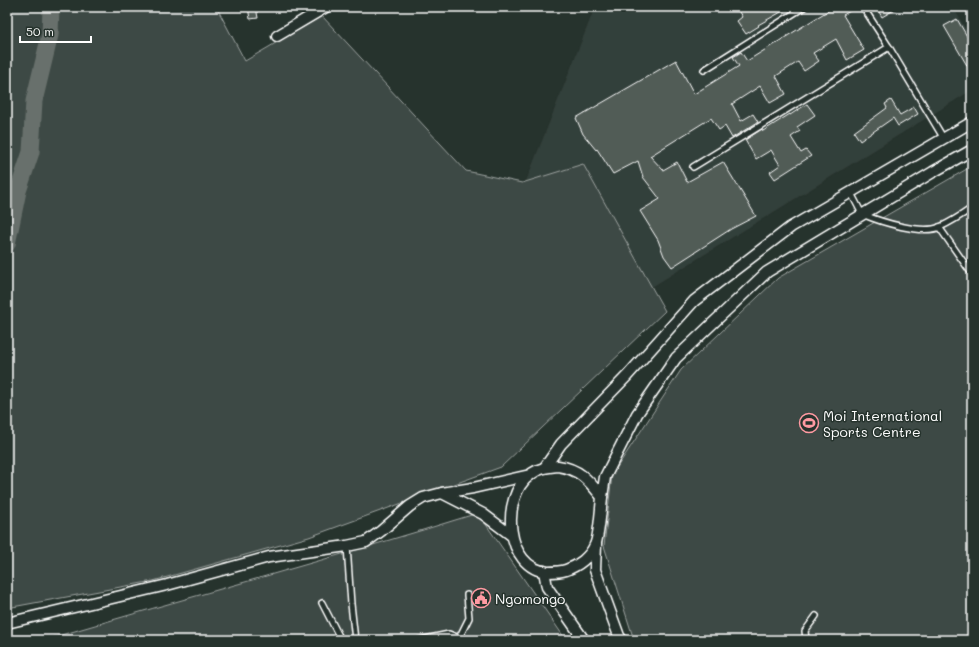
<svg xmlns="http://www.w3.org/2000/svg" width="979" height="647" font-family="Mali,sans-serif">
	<style>
		.built { fill: #333f3a }
		.green { fill: #3e4944; stroke: #9ea4a2 }
		.lines { fill: none; stroke-linecap: round; stroke-linejoin: round }
		.river { stroke: #67706c; stroke-width: 17 }
		.building { fill: #515c57; stroke: #fff }
		.service-casing { stroke: #fff; stroke-width: 8 }
		.minor-casing { stroke: #fff; stroke-width: 13 }
		.service { stroke: #26332d; stroke-width: 5 }
		.minor { stroke: #26332d; stroke-width: 10 }
		.labels { text-anchor: middle; dominant-baseline: central; stroke-width: 3; stroke-linejoin: round; paint-order: stroke }
		.poi-label { font-size: 14px; fill: #fff; stroke: #26332d; text-anchor: start }
	</style>
	<rect width="100%" height="100%" fill="#26332d"/>
	<filter id="ink" filterUnits="userSpaceOnUse"><feTurbulence type="fractalNoise" baseFrequency=".025" numOctaves="2"/><feDisplacementMap in="SourceGraphic" scale="8" xChannelSelector="R" yChannelSelector="G"/><feConvolveMatrix kernelMatrix="1 2 1 2 8 2 1 2 1" color-interpolation-filters="sRGB"/></filter>
	<g filter="url(#ink)">
		<!-- built -->
		<path class="built" d="M595,7h358l19,33v50l-426,262 -50,-95z"/>
		<!-- green -->
		<g class="green">
			<path d="M7,7h213l-2,3 27,51 77,-45 144,155 56,12 61,-19 82,147 -164,156 -192,70 -156,44 -146,27z"/>
			<path d="M972,166v474h-338l-30,-94 8,-71 69,-105 97,-92z"/>
			<path d="M478,513l88,127h-522c145,-43 291,-82 434,-127z"/>
		</g>
		<g class="lines">
			<!-- river -->
			<path class="river" d="M7,244l11,-53 13,-39 3,-51 16,-66 1,-28"/>
		</g>
		<!-- building -->
		<g class="building">
			<path d="M248,7h8l2,11 -8,1z"/>
			<path d="M736,7h54l-32,18 1,1 -13,8 -9,-13 5,-4z"/>
			<path d="M834,7h23l-14,8 21,35 -17,10 -11,-21 -23,14 6,8 -15,10 -6,-9 -22,14 10,18 -16,9 -10,-17 -28,18 9,17 12,-7 5,8 -26,16 -7,-12 -6,4 -8,-12 -61,38 13,14 14,-8 10,20 36,-20 33,54 -25,13 -59,38 -8,-11 -6,-16 -18,-29 20,-12 -17,-22 -5,-16 -25,13 -16,-25 -1,1 -13,-16 -7,-16 100,-58 18,34 45,-28 -6,-9 8,-5 6,9z"/>
			<path d="M876,7h23l-17,10z"/>
			<path d="M957,19l15,26v29l-28,-48z"/>
			<path d="M891,100l9,15 14,-8 4,7 -20,12 -5,-8 -33,23 -6,-9 33,-24 -2,-4z"/>
			<path d="M807,104l8,11 -18,12 3,4 -9,6 10,16 5,-3 5,6 -36,23 -5,-7 10,-7 -9,-15 -15,9 -11,-19 17,-11 1,2 27,-17v1z"/>
		</g>
		<g class="lines">
			<!-- service casing -->
			<g class="service-casing">
				<g id="service">
					<path d="M863,7l26,40 55,92"/>
					<path d="M704,70l100,-63"/>
					<path d="M693,167l196,-120"/>
					<path d="M851,193l11,21c19,8 60,21 78,13 11,-5 22,-12 32,-19"/>
					<path d="M939,227l33,47"/>
					<path d="M347,546l4,58 4,36"/>
					<path d="M322,603l19,37"/>
					<path d="M459,638l10,-20 -2,-23"/>
					<path d="M420,640l29,-6 10,4 1,2"/>
					<path d="M806,640l-1,-9 11,-15"/>
				</g>
			</g>
			<!-- minor casing -->
			<g class="minor-casing">
				<g id="minor">
					<path d="M277,36l49,-29"/>
					<path d="M558,466c22,3 31,15 44,31 -1,11 -3,40 -7,48 -5,12 -17,21 -29,25 -6,2 -11,2 -18,2 -43,-3 -48,-75 -18,-97 8,-7 18,-8 28,-9z"/>
					<path d="M545,467l16,-23 66,-68 67,-75 97,-74 181,-105"/>
					<path d="M442,493l41,21 28,21"/>
					<path d="M602,497l3,-20 32,-63 39,-56 91,-86 166,-100 39,-22"/>
					<path d="M596,544l-1,26 24,66 3,4"/>
					<path d="M544,571l3,16 37,53"/>
					<path d="M7,623l160,-38 102,-28 78,-11 19,-4 15,-11 29,-25 13,-8 19,-5 31,-5 57,-13"/>
				</g>
			</g>
			<!-- service -->
			<use href="#service" class="service"/>
			<!-- minor -->
			<use href="#minor" class="minor"/>
		</g>
	</g>
	<!-- icons -->
	<defs>
		<g id="stadium-ring" transform="scale(1)"><circle r="9.5" fill="#26332d" stroke="#ff9aa2" stroke-width="1.5"/><path d="M0-5a6.5 5 0 1 0 0 10a6.5 5 0 1 0 0-10ZM-3.5-1.8h7v3.6h-7Z" fill="#ff9aa2"/></g>
		<g id="civic-ring" transform="scale(1)"><circle r="9.5" fill="#26332d" stroke="#ff9aa2" stroke-width="1.5"/><path d="M-.6-6.5H3V-4.5H.6V-3L4-1V1h2V6H-6V1h2V-1L-.6-3ZM-1.2 2.5V6h2.4V2.5Z" fill="#ff9aa2"/></g>
	</defs>
	<g fill-rule="evenodd">
		<use href="#stadium-ring" x="809" y="423"/>
		<use href="#civic-ring" x="481" y="598"/>
	</g>
	<g class="labels">
		<!-- poi labels -->
		<g class="poi-label">
			<text x="823" y="415">Moi International<tspan x="823" dy="16">Sports Centre</tspan></text>
			<text x="495" y="598">Ngomongo</text>
		</g>
	</g>
	<!-- margin -->
	<rect width="979" height="647" fill="none" stroke="#26332d" stroke-width="24"/>
	<rect x="12" y="12" width="955" height="623" fill="none" stroke="#fff" stroke-width="1.5" filter="url(#ink)"/>
	<!-- scale -->
	<path d="M20 36v6h71v-6" fill="none" stroke="#ffffff" stroke-width="2"/>
	<text x="26" y="36" font-size="12" fill="#ffffff" stroke="#26332d" stroke-width="3" paint-order="stroke">50 m</text>
</svg>
